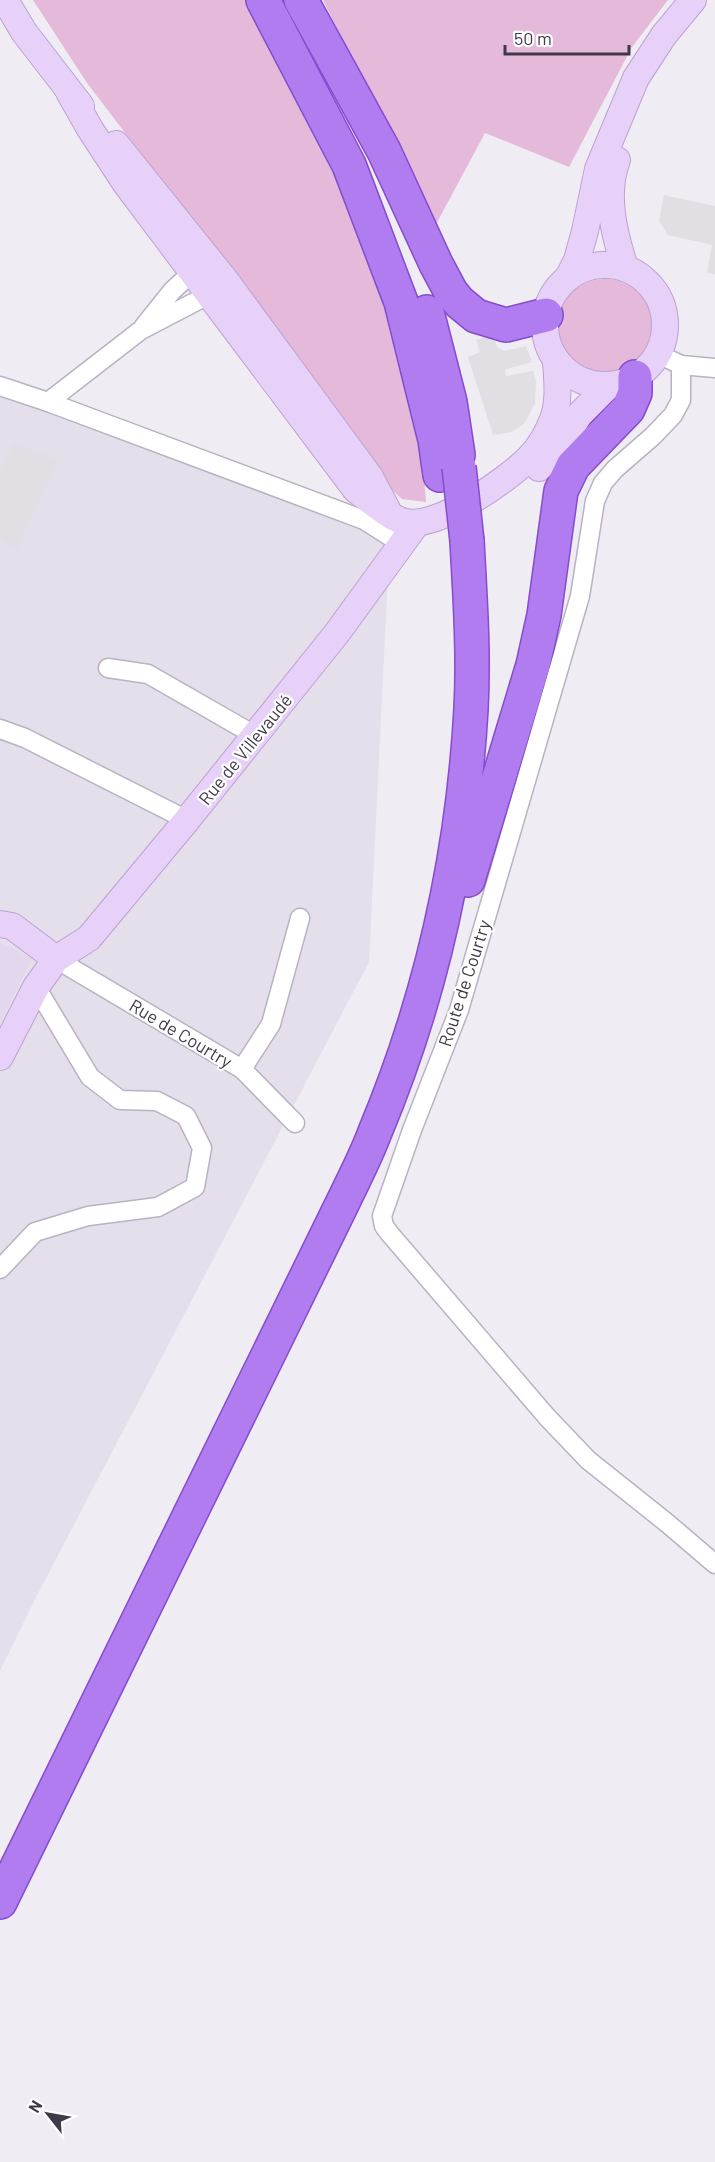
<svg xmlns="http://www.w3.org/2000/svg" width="715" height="2162" font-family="Barlow,sans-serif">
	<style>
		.residential { fill: #e5deeb }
		.education { fill: #e2d7ec }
		.green { fill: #e4b9d9 }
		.parking { fill: #e1dfe3 }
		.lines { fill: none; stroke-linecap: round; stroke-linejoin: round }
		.street-casing { stroke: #b9b2c2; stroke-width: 21 }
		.secondary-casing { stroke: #bca2d2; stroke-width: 28 }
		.highway-casing { stroke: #844cce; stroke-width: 36 }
		.street { stroke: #fff; stroke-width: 18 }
		.secondary { stroke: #e7d1f9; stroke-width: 26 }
		.highway { stroke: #b17cef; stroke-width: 33 }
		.highway-bridge-casing { stroke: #844cce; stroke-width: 36; stroke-linecap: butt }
		.highway-bridge { stroke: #b17cef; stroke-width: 33 }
		.labels { text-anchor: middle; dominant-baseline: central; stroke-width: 4.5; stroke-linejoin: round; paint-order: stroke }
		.street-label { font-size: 18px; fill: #403a48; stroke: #fff }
	</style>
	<rect width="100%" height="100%" fill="#f0ecf4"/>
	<!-- residential -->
	<path class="residential" d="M0,390l390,144 -21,428 -335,639 -34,70z"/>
	<!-- education -->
	<path class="education" d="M0,942l32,17 -32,63z"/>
	<!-- green -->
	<g class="green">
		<path d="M33,0h212l75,142 42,99 23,66 36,130 5,65 -24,-3 -22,-20 -155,-215 -138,-181z"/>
		<path d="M323,0h345l-36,47 -63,120 -84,-34 -51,95z"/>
		<circle cx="605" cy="326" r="47"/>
	</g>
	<!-- parking -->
	<g class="parking">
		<path d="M664,195l51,11v68l-8,-1 5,-28 -44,-10 -9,-14z"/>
		<path d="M493,335l4,12 8,4 21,-5 6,16 -25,7 -2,2 1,5 27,-5 3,10 -1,23 -11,20 -13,8 -18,3 -25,-78 12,-5 -4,-12z"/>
		<path d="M14,442l44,19 -41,87 -17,-9v-69z"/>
	</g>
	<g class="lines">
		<!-- street casing -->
		<g class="street-casing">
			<g id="street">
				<path d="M144,326l28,-35 28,-26"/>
				<path d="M658,354l23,11 34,3"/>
				<path d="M681,365v35l-8,15 -20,21 -38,33 -12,14 -8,18 -15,95 -121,414 -47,120 -30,86 2,10 6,8 157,183 41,43 79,63 48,41"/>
				<path d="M0,386l48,16 93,-72 69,-36 7,-6"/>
				<path d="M48,402l316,118 25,16"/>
				<path d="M108,668l40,6 108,62"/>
				<path d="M0,729l25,9 162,82"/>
				<path d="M56,959l186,110 53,54"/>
				<path d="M242,1069l29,-45 29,-106"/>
				<path d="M0,1269l35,-37 53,-16 70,-9 37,-20 7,-39 -16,-32 -29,-15 -37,-1 -30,-23 -54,-90"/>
			</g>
		</g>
		<!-- secondary casing -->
		<g class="secondary-casing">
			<g id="secondary">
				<path d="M5,0l19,32 57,74"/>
				<path d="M69,92l21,37 36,55 230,306c13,9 36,30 50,32 32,7 101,-42 123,-64 10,-10 19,-26 24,-39 7,-19 4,-39 3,-59"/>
				<path d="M116,144l110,137 144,196 17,32"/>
				<path d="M617,160c-13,35 -3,73 8,108"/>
				<circle cx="605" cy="325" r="60"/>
				<path d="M569,276l8,-16 8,-29 13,-62 38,-91 28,-43 29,-35"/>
				<path d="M539,468l19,-20 22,-34 28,-28"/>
				<path d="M0,924l12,2 44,33"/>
				<path d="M0,1057l36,-70 20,-28 33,-21 98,-118 150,-187 80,-110"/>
			</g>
		</g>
		<!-- highway casing -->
		<g class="highway-casing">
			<g id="highway">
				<path d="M263,0l86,165 52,137 34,138 5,35"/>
				<path d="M301,0l83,151 52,113 15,28 8,10 17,14 30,9 40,-10"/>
				<path d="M427,312l23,90 8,53"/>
				<path d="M468,880l65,-215 11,-50 17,-124 12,-25 55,-57 7,-16v-16"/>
				<path d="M0,1902l343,-700c11,-23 23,-46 32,-70 56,-134 88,-279 96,-423 3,-57 -1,-112 -4,-168"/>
			</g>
		</g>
		<!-- street -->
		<use href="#street" class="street"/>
		<!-- secondary -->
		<use href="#secondary" class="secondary"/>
		<!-- highway -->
		<use href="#highway" class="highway"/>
		<!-- highway-bridge casing -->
		<g class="highway-bridge-casing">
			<path id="highway-bridge" d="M459,467l8,74"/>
		</g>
		<!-- highway-bridge -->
		<use href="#highway-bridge" class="highway-bridge"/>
	</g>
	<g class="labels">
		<!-- street labels -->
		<g class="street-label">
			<text transform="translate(245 749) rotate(-51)">Rue de Villevaudé</text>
			<text transform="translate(464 983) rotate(-72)">Route de Courtry</text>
			<text transform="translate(181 1033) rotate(31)">Rue de Courtry</text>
		</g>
	</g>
	<!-- north arrow -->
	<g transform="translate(48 2114) rotate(301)" stroke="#ffffff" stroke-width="4.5" paint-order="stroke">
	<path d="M0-4.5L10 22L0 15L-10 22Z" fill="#403a48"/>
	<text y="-9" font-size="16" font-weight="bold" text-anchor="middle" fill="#403a48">N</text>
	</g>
	<!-- scale -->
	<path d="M505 45v9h124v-9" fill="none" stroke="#403a48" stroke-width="3"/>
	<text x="514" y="45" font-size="18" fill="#403a48" stroke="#ffffff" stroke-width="4.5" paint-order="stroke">50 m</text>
</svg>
